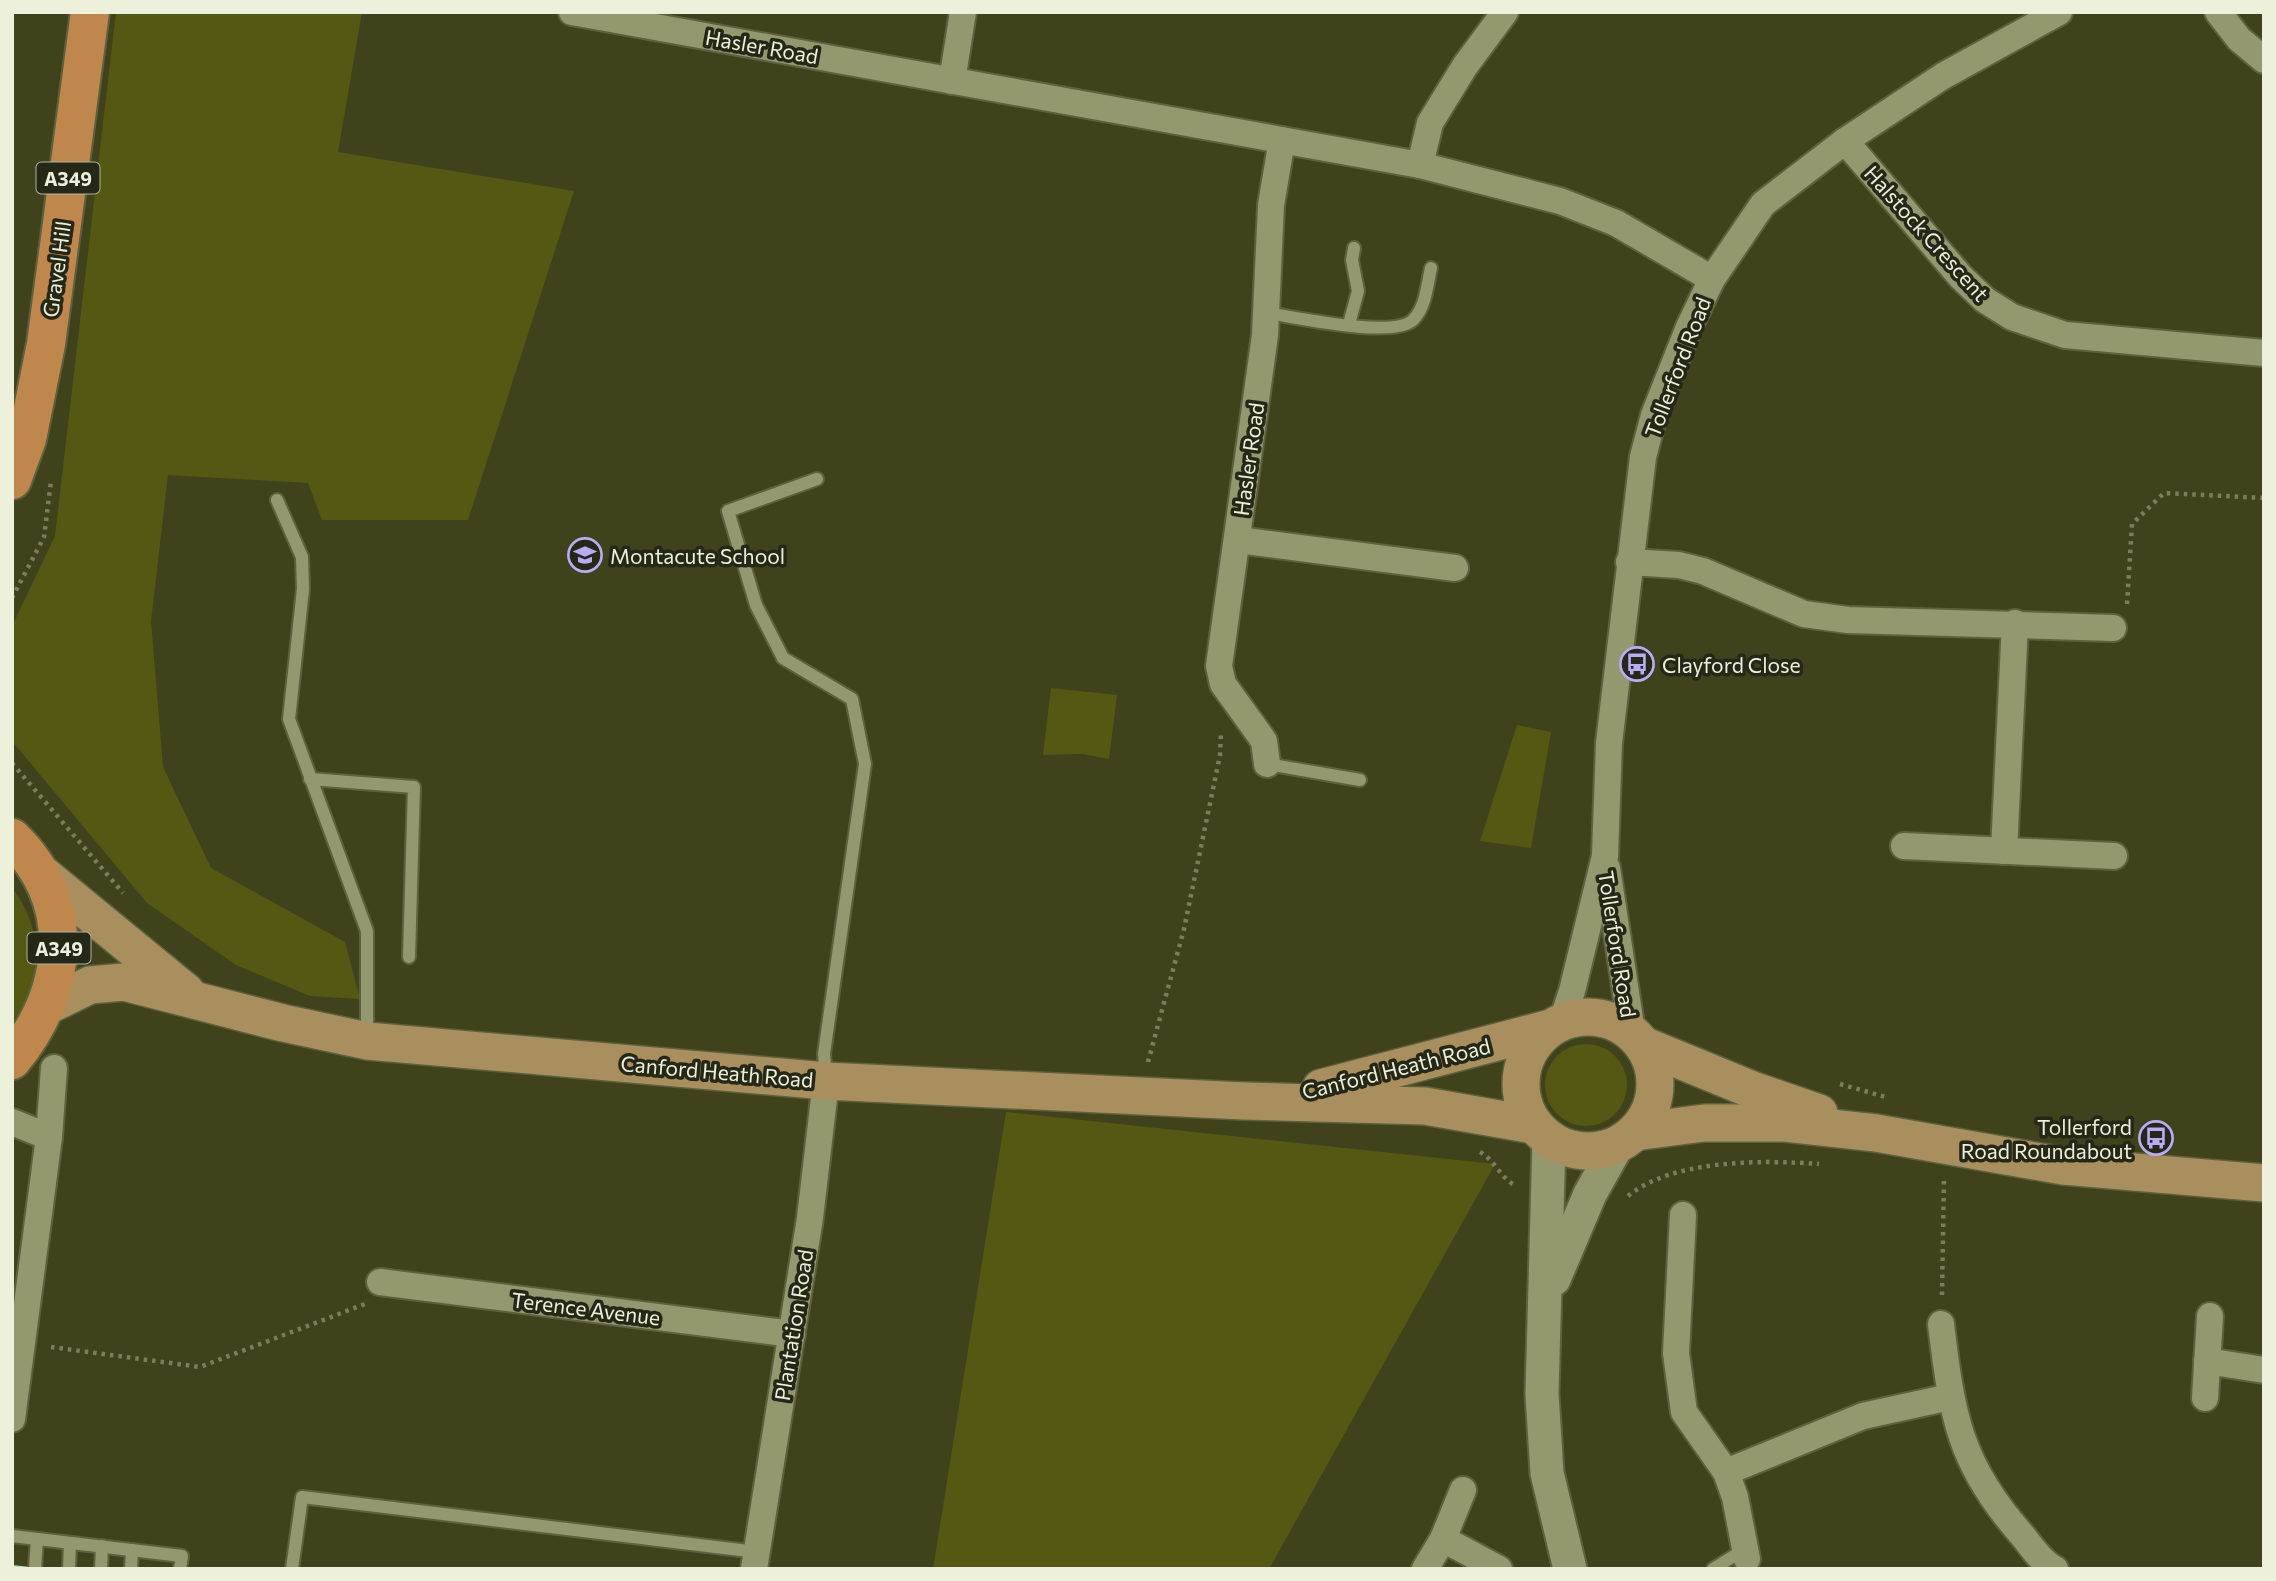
<svg xmlns="http://www.w3.org/2000/svg" width="2276" height="1581" font-family="Commissioner,sans-serif">
	<style>
		.green { fill: #555813 }
		.building { fill: #abdecd }
		.lines { fill: none; stroke-linecap: round; stroke-linejoin: round }
		.service-casing { stroke: #5e613e; stroke-width: 16 }
		.minor-casing { stroke: #5e613e; stroke-width: 30 }
		.tertiary-casing { stroke: #5e613e; stroke-width: 37 }
		.secondary-casing { stroke: #5e613e; stroke-width: 40 }
		.primary-casing { stroke: #5e613e; stroke-width: 42 }
		.path { stroke: #7b7d5d; stroke-width: 4.5; stroke-dasharray: 3.5 5; stroke-linecap: butt }
		.service { stroke: #94986f; stroke-width: 12 }
		.minor { stroke: #94986f; stroke-width: 26 }
		.tertiary { stroke: #94986f; stroke-width: 33 }
		.secondary { stroke: #aa8f5e; stroke-width: 37 }
		.primary { stroke: #c0874d; stroke-width: 38 }
		.labels { text-anchor: middle; dominant-baseline: central; stroke-width: 7; stroke-linejoin: round; paint-order: stroke }
		.shield { fill: #262817; stroke: #b1b4a0; stroke-width: 2 }
		.shield-label { font-size: 19px; font-weight: bold; fill: #edf0da }
		.street-label { font-size: 21px; fill: #edf0da; stroke: #262817 }
		.poi-label { font-size: 21px; fill: #edf0da; stroke: #262817; text-anchor: start }
	</style>
	<rect width="100%" height="100%" fill="#40421c"/>
	<!-- green -->
	<g class="green">
		<path d="M116,12h246l-24,140 236,39 -106,329h-146l-14,-37 -140,-8 -17,146 12,146 48,101 134,74 15,57 -50,-3 -74,-31 -89,-62 -135,-162v-115l43,-90z"/>
		<path d="M1051,688l66,7 -8,64 -26,-5 -40,1z"/>
		<path d="M1517,725l34,7 -20,116 -51,-7z"/>
		<path d="M12,888c23,28 31,71 18,106 -4,10 -12,20 -18,29z"/>
		<circle cx="1586" cy="1085" r="41"/>
		<path d="M1006,1112l489,52 -226,405h-336z"/>
	</g>
	<!-- building -->
	<path class="building" d="M12,1565l19,2v2h-19z"/>
	<g class="lines">
		<!-- service casing -->
		<g class="service-casing">
			<g id="service">
				<path d="M1267,313c28,4 126,26 146,7 13,-13 14,-35 18,-52"/>
				<path d="M1349,324l9,-33 -6,-31 2,-12"/>
				<path d="M817,479l-89,32 28,94 27,53 69,41 13,65 -41,290 2,23"/>
				<path d="M277,500l25,57 1,32 -14,130 78,212v106"/>
				<path d="M1267,764l93,16"/>
				<path d="M310,779l104,8 -5,170"/>
				<path d="M12,1536l170,20 -2,13"/>
				<path d="M35,1569l2,-30"/>
				<path d="M69,1569l1,-26"/>
				<path d="M101,1569l1,-23"/>
				<path d="M131,1569l1,-19"/>
				<path d="M292,1569l10,-72 455,55"/>
				<path d="M1713,1569l32,-20"/>
			</g>
		</g>
		<!-- minor casing -->
		<g class="minor-casing">
			<g id="minor">
				<path d="M572,12l848,153 140,36 56,22 96,56"/>
				<path d="M2218,12l21,27 25,21"/>
				<path d="M952,81l11,-69"/>
				<path d="M1845,141l115,135 25,24 27,17 53,18 199,18"/>
				<path d="M1420,165l10,-42 35,-57 40,-54"/>
				<path d="M1238,540l217,28"/>
				<path d="M1629,562l50,3 24,6 101,43 44,6 265,8"/>
				<path d="M1267,764l-3,-23 -41,-57 -4,-18 46,-331 6,-130 11,-65"/>
				<path d="M1904,846l210,10"/>
				<path d="M2004,851l11,-228"/>
				<path d="M1607,868l25,164"/>
				<path d="M1562,1021l10,-30 33,-135 4,-113 34,-286 11,-42 35,-88 23,-48 51,-75 82,-63 98,-65 116,-64"/>
				<path d="M12,1122l37,15"/>
				<path d="M1683,1215l-7,138 8,59 42,60 9,25 12,62"/>
				<path d="M380,1282l412,52"/>
				<path d="M1941,1324c11,91 18,140 81,211 9,11 20,28 33,34"/>
				<path d="M2207,1361l57,9"/>
				<path d="M2205,1398l5,-82"/>
				<path d="M12,1419l37,-282 5,-69"/>
				<path d="M1726,1472l137,-56 87,-19"/>
				<path d="M1443,1539l56,30"/>
				<path d="M754,1569l56,-351 16,-137"/>
				<path d="M1425,1569l18,-30 20,-49"/>
			</g>
		</g>
		<!-- tertiary casing -->
		<g class="tertiary-casing">
			<g id="tertiary">
				<path d="M1549,1139l-7,255 5,79 23,96"/>
				<path d="M1554,1279l36,-85 28,-50"/>
			</g>
		</g>
		<!-- secondary casing -->
		<g class="secondary-casing">
			<g id="secondary">
				<path d="M41,873l145,119"/>
				<path d="M47,1006l43,-21 34,-3 159,41 84,18 459,40 418,20 181,5 108,19"/>
				<circle cx="1588" cy="1084" r="67"/>
				<path d="M1643,1045l112,46 64,22"/>
				<path d="M1321,1088l226,-59"/>
				<path d="M1635,1132l69,-9h81l91,10 187,33 201,17"/>
			</g>
		</g>
		<!-- primary casing -->
		<g class="primary-casing">
			<g id="primary">
				<path d="M12,480l15,-41 19,-95 44,-332"/>
				<path d="M12,838c67,65 56,154 0,222"/>
			</g>
		</g>
		<!-- path -->
		<g class="path">
			<path d="M12,598l32,-61 7,-56"/>
			<path d="M2127,604l5,-80 32,-31 100,5"/>
			<path d="M12,763l111,130"/>
			<path d="M1148,1062l36,-133 36,-174 1,-22"/>
			<path d="M1840,1084l49,14"/>
			<path d="M2049,1126l26,4"/>
			<path d="M1480,1152c15,8 20,26 36,34"/>
			<path d="M1628,1196c45,-37 135,-36 191,-32"/>
			<path d="M1942,1295l2,-117"/>
			<path d="M51,1347l149,20 165,-63"/>
		</g>
		<!-- service -->
		<use href="#service" class="service"/>
		<!-- minor -->
		<use href="#minor" class="minor"/>
		<!-- tertiary -->
		<use href="#tertiary" class="tertiary"/>
		<!-- secondary -->
		<use href="#secondary" class="secondary"/>
		<!-- primary -->
		<use href="#primary" class="primary"/>
	</g>
	<!-- icons -->
	<defs>
		<g id="school-ring" transform="scale(1.75)"><circle r="9.5" fill="#262817" stroke="#b9abf7" stroke-width="1.5"/><path d="M0-5L7-2L0 1L-7-2ZM-4 1L0 2.5L4 1V4Q0 6-4 4Z" fill="#b9abf7"/></g>
		<g id="bus-ring" transform="scale(1.75)"><circle r="9.5" fill="#262817" stroke="#b9abf7" stroke-width="1.5"/><path d="M-5-6H5V4H4V6H2V4H-2V6H-4V4H-5ZM-3.5-4V0h7V-4ZM-3.5 1.2v1.5H-2V1.2ZM2 1.2v1.5H3.5V1.2Z" fill="#b9abf7"/></g>
	</defs>
	<g fill-rule="evenodd">
		<use href="#school-ring" x="585" y="555"/>
		<use href="#bus-ring" x="1637" y="664"/>
		<use href="#bus-ring" x="2156" y="1138"/>
	</g>
	<g class="labels">
		<!-- shield labels -->
		<g class="shield">
			<rect x="36.5" y="162.5" width="63" height="31" rx="5"/>
			<rect x="27.5" y="932.5" width="63" height="31" rx="5"/>
		</g>
		<g class="shield-label">
			<text x="68" y="178">A349</text>
			<text x="59" y="948">A349</text>
		</g>
		<!-- street labels -->
		<g class="street-label">
			<text transform="translate(762 46) rotate(10)">Hasler Road</text>
			<text transform="translate(1927 233) rotate(48)">Halstock Crescent</text>
			<text transform="translate(56 269) rotate(-82)">Gravel Hill</text>
			<text transform="translate(1677 367) rotate(-69)">Tollerford Road</text>
			<text transform="translate(1248 459) rotate(-82)">Hasler Road</text>
			<text transform="translate(1618 944) rotate(81)">Tollerford Road</text>
			<text transform="translate(1396 1068) rotate(-14)">Canford Heath Road</text>
			<text transform="translate(717 1071) rotate(5)">Canford Heath Road</text>
			<text transform="translate(586 1308) rotate(7)">Terence Avenue</text>
			<text transform="translate(793 1325) rotate(-81)">Plantation Road</text>
		</g>
		<!-- poi labels -->
		<g class="poi-label">
			<text x="610" y="555">Montacute School</text>
			<text x="1662" y="664">Clayford Close</text>
			<text x="2132" y="1126" text-anchor="end">Tollerford<tspan x="2132" dy="24">Road Roundabout</tspan></text>
		</g>
	</g>
	<!-- border -->
	<rect width="2276" height="1581" fill="none" stroke="#edf0da" stroke-width="28"/>
</svg>
